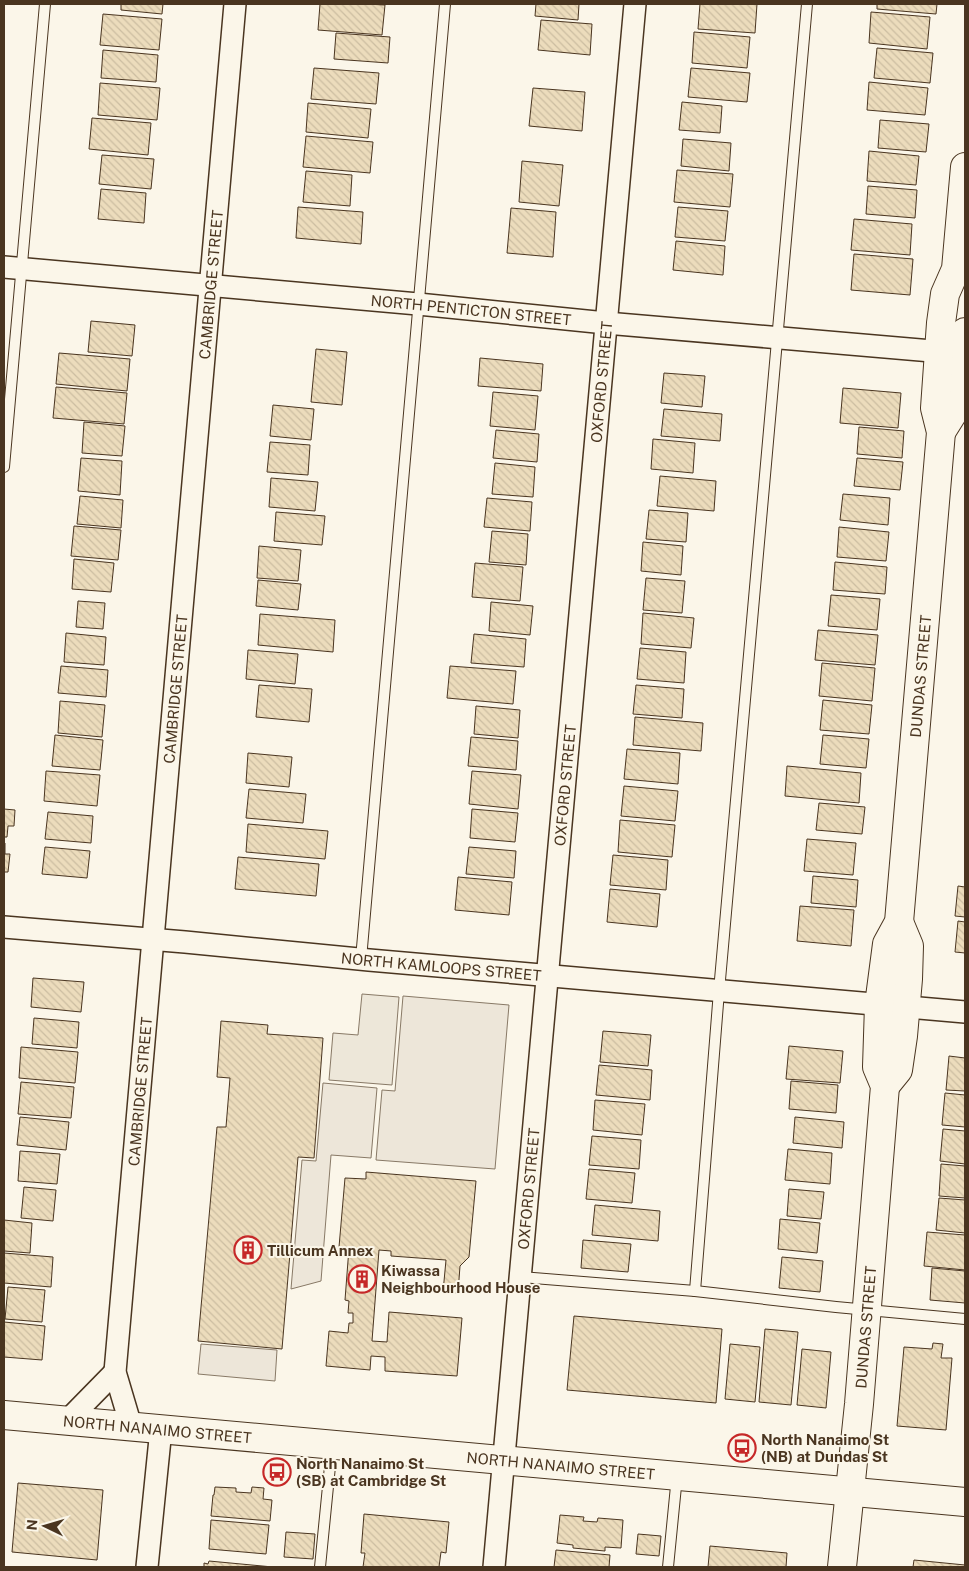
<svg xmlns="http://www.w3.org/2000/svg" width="969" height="1571" font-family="'Public Sans',sans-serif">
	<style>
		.park { fill: #ede6d9; stroke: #887966 }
		.parking { fill: #ede7d9; stroke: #887966 }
		.building { fill: url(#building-back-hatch); stroke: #4a3520 }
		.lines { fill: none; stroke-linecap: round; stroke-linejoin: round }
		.lane-casing { stroke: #4a3520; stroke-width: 12 }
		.street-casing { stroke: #4a3520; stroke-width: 24 }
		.secondary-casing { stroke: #4a3520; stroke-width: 30 }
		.lane { stroke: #fbf6e9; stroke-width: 10 }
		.street { stroke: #fbf6e9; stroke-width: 21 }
		.secondary { stroke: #fbf6e9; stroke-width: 28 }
		.labels { text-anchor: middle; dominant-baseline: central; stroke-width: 4; stroke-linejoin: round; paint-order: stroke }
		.street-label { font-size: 15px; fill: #4a3520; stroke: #fbf6e9 }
		.poi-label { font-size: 15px; font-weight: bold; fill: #4a3520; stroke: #fbf6e9; text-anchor: start }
	</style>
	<defs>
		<pattern id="building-back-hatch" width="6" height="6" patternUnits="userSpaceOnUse" patternTransform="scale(1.25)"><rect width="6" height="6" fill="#ecdcbc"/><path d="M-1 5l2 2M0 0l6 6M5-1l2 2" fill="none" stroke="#ccbda1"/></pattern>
	</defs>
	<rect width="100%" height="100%" fill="#fbf6e9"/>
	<!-- park -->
	<g class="park">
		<path d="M403,996l106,9 -14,164 -119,-9 6,-70 13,1z"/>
		<path d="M323,1083l54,5 -6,70 -40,-3 -10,126 -30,8 11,-129 14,1z"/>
		<path d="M201,1344l76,6 -2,31 -77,-7z"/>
	</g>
	<!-- parking -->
	<path class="parking" d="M362,994l37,3 -7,88 -63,-5 4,-47 25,2z"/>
	<!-- building -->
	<g class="building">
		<path d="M121,4h42l-1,10 -41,-4z"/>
		<path d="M320,4h46l19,1 -3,30 -64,-5z"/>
		<path d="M536,4h43l-1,16 -43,-4z"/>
		<path d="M700,4h57l-2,29 -57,-4z"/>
		<path d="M877,4h60l-1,10 -59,-5z"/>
		<path d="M871,12l59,5 -3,32 -58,-6z"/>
		<path d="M103,14l59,5 -3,31 -59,-5z"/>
		<path d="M541,20l51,4 -2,31 -52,-5z"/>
		<path d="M694,32l56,5 -3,31 -55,-5z"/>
		<path d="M336,33l54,4 -2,26 -54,-4z"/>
		<path d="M877,48l56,5 -3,30 -56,-5z"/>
		<path d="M103,50l55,5 -2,27 -55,-4z"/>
		<path d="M314,68l65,5 -3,31 -65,-5z"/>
		<path d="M691,68l59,5 -3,29 -59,-5z"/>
		<path d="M869,82l59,6 -3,27 -58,-5z"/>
		<path d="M100,83l60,5 -3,32 -59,-5z"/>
		<path d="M533,88l52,4 -3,39 -53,-5z"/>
		<path d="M682,102l40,4 -2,27 -41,-3z"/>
		<path d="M308,103l63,6 -3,29 -62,-6z"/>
		<path d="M92,118l59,5 -3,32 -59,-6z"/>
		<path d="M880,120l49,4 -3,28 -48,-4z"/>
		<path d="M306,136l67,6 -3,31 -67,-6z"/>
		<path d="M683,139l48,4 -2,28 -48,-5z"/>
		<path d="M869,151l50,5 -3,29 -49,-4z"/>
		<path d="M102,155l52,4 -3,30 -52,-5z"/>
		<path d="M522,161l41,4 -4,41 -40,-4z"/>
		<path d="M677,170l56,4 -3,33 -56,-5z"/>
		<path d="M306,171l46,4 -2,31 -47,-4z"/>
		<path d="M868,186l49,4 -2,28 -49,-4z"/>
		<path d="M101,189l45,4 -2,30 -46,-4z"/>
		<path d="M298,207l65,5 -2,32 -65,-6z"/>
		<path d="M678,207l50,4 -3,30 -50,-4z"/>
		<path d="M511,208l45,4 -3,45 -46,-4z"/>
		<path d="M854,219l58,5 -2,31 -59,-5z"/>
		<path d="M676,241l49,5 -2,29 -50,-5z"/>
		<path d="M854,254l59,5 -3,36 -59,-5z"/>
		<path d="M91,321l44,4 -3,31 -44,-4z"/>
		<path d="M316,349l31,3 -5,53 -31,-3z"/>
		<path d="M59,353l71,6 -3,32 -71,-7z"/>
		<path d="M480,358l63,6 -2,27 -63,-5z"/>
		<path d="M664,373l41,3 -3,31 -41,-4z"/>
		<path d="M56,387l71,6 -3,31 -71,-6z"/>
		<path d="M843,388l58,5 -3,35 -58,-5z"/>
		<path d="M493,392l45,4 -3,34 -45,-4z"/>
		<path d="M273,405l41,4 -3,31 -41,-4z"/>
		<path d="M664,409l58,5 -2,27 -59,-5z"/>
		<path d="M84,422l41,4 -3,30 -40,-3z"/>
		<path d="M859,427l45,4 -2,27 -45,-4z"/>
		<path d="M496,430l43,4 -2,28 -44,-4z"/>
		<path d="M653,439l42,4 -2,30 -42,-4z"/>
		<path d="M270,442l40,3 -2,30 -41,-3z"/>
		<path d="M81,458l41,3 -2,34 -42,-4z"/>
		<path d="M857,458l46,4 -3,28 -46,-4z"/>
		<path d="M495,463l40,4 -2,30 -41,-3z"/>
		<path d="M660,476l56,5 -2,30 -57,-5z"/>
		<path d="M271,478l47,4 -3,29 -46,-4z"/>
		<path d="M843,494l47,4 -2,27 -48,-5z"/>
		<path d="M80,496l43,4 -2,28 -44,-4z"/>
		<path d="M487,498l45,4 -2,29 -46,-4z"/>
		<path d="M649,510l39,3 -2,29 -40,-3z"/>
		<path d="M276,512l49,4 -3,29 -48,-4z"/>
		<path d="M74,526l47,4 -3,30 -47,-4z"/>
		<path d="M839,527l50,5 -3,29 -49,-4z"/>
		<path d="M492,531l36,3 -2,31 -37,-3z"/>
		<path d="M643,542l40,4 -2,29 -40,-4z"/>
		<path d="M259,546l42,4 -3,31 -41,-3z"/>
		<path d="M74,559l40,4 -3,29 -39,-3z"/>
		<path d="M835,562l52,5 -2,27 -52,-4z"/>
		<path d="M475,563l48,4 -3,34 -48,-4z"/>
		<path d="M646,578l39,3 -3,32 -39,-3z"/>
		<path d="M258,580l43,4 -3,26 -42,-4z"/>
		<path d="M831,595l49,4 -3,31 -49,-4z"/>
		<path d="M78,601l27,2 -2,26 -27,-2z"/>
		<path d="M491,602l42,4 -3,29 -41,-4z"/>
		<path d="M643,613l51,5 -3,30 -50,-4z"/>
		<path d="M260,614l75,6 -2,32 -75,-7z"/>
		<path d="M818,630l60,5 -3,30 -60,-5z"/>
		<path d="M66,633l40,4 -2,28 -40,-3z"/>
		<path d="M474,634l52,5 -2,28 -53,-4z"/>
		<path d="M640,648l46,4 -2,31 -47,-4z"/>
		<path d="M248,650l50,4 -3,30 -49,-5z"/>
		<path d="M822,663l53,5 -3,33 -53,-5z"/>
		<path d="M61,666l47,4 -2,27 -48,-4z"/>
		<path d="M450,666l66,5 -3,33 -66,-6z"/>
		<path d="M259,685l53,4 -3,33 -53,-5z"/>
		<path d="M636,685l48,4 -2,29 -49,-4z"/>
		<path d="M823,700l49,5 -3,29 -49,-4z"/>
		<path d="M60,701l45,4 -3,32 -44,-4z"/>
		<path d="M476,706l44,4 -2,28 -44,-4z"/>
		<path d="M635,717l68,6 -2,28 -68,-6z"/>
		<path d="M55,735l48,5 -3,30 -48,-4z"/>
		<path d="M823,735l46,4 -3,29 -46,-4z"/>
		<path d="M471,737l47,4 -2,29 -48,-4z"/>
		<path d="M627,749l53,4 -2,31 -54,-5z"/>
		<path d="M248,753l44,4 -3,30 -43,-4z"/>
		<path d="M787,766l74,7 -2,30 -74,-7z"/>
		<path d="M46,771l54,4 -3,31 -53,-5z"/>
		<path d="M472,771l49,4 -3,34 -49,-5z"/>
		<path d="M624,786l54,5 -3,30 -54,-5z"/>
		<path d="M249,789l57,5 -3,29 -57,-5z"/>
		<path d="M819,803l46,4 -3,27 -46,-4z"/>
		<path d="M4,809l11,1 -1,16h-6l-1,11h-3z"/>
		<path d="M472,809l46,4 -3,29 -45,-4z"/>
		<path d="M48,812l45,4 -2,27 -46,-4z"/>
		<path d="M620,820l55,5 -3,32 -54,-5z"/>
		<path d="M248,824l80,7 -3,28 -79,-7z"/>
		<path d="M807,839l49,4 -3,32 -49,-4z"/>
		<path d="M4,843h1v11h5l-2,18h-4z"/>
		<path d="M45,847l45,4 -3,27 -45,-4z"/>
		<path d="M469,847l47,4 -2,27 -48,-4z"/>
		<path d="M613,855l55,5 -2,30 -56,-5z"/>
		<path d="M238,857l81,7 -3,32 -81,-7z"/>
		<path d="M813,876l45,4 -2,27 -45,-4z"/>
		<path d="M458,877l54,5 -3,33 -54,-5z"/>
		<path d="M958,886l7,1v30l-10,-1z"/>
		<path d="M610,889l50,5 -3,33 -50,-5z"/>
		<path d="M800,906l54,4 -3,36 -54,-5z"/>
		<path d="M958,921l7,1v31l-10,-1z"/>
		<path d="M33,978l51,4 -3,30 -50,-5z"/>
		<path d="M34,1018l45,4 -2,26 -45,-4z"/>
		<path d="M221,1021l47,4 -1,9 56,4 -9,120 -16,-1 -16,192 -84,-8 19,-214h9l4,-49 -13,-1z"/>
		<path d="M603,1031l48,4 -3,31 -48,-4z"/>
		<path d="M789,1046l54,5 -3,32 -54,-4z"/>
		<path d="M21,1047l57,5 -3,31 -56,-5z"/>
		<path d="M949,1056l16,2v33l-19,-1z"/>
		<path d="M599,1065l53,5 -2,30 -54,-5z"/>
		<path d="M791,1081l47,4 -2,28 -47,-4z"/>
		<path d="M21,1082l53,5 -3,31 -53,-4z"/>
		<path d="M945,1093l20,2v32l-23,-2z"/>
		<path d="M595,1100l50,4 -3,31 -49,-5z"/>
		<path d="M20,1117l49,5 -3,28 -49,-5z"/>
		<path d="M795,1117l49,5 -2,26 -49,-5z"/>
		<path d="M943,1129l22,2v33l-25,-3z"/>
		<path d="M592,1136l49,4 -2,29 -50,-4z"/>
		<path d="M788,1149l44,4 -2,31 -45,-4z"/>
		<path d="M20,1151l40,3 -3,30 -39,-3z"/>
		<path d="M941,1164l24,2v32l-26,-2z"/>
		<path d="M589,1169l46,4 -3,30 -46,-4z"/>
		<path d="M366,1172l110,9 -7,76 -9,9 -2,27 -15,-1 3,-32 -55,-4v-5l-12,-1 -7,91 15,1 2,-30 73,6 -5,58 -72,-5v-14l-14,-1 -1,14 -44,-4 3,-35 19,2 1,-10h4v-10h-5l1,-12 -4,-1 4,-52 -10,-1 6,-69 21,1z"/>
		<path d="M24,1187l32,3 -3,31 -32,-3z"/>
		<path d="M789,1189l35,3 -3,27 -34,-3z"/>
		<path d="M939,1198l26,2v33l-29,-3z"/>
		<path d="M595,1205l65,6 -2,30 -66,-6z"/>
		<path d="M780,1219l40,4 -3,30 -39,-4z"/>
		<path d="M4,1220l28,3 -2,30 -26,-2z"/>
		<path d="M927,1232l38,3v35l-41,-4z"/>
		<path d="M583,1240l48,4 -3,28 -47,-4z"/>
		<path d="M4,1253l49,4 -2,30 -47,-4z"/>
		<path d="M782,1257l41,4 -3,31 -41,-4z"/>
		<path d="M932,1268l33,3v32l-35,-3z"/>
		<path d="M8,1287l37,3 -3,32 -37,-3z"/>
		<path d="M574,1316l148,13 -6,74 -149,-13z"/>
		<path d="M4,1322l41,4 -3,34 -38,-3z"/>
		<path d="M765,1329l33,3 -7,73 -32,-3z"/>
		<path d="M933,1343l10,1 -2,14h11l-6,72 -49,-4 7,-79 28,2z"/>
		<path d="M730,1344l30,3 -5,55 -30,-3z"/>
		<path d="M802,1349l29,3 -5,56 -29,-3z"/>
		<path d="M18,1483l85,7 -6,70 -85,-8z"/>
		<path d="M215,1487l21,1v4l15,1 1,-6 12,1 -1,11 9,1 -2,21 -59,-5 2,-21h1z"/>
		<path d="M364,1514l85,8 -3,31 -5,-1 -2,15h-76l2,-14h-4z"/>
		<path d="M560,1515l24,2 -1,4 14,1 1,-4 25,2 -2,28 -16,-1v4l-32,-3v-3l-16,-2z"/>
		<path d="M211,1520l58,5 -3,29 -57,-5z"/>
		<path d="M286,1532l29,2 -2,25 -29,-2z"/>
		<path d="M638,1534l23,2 -2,20 -23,-2z"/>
		<path d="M710,1546l77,7 -1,14h-78z"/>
		<path d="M556,1550l54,5 -1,12h-55z"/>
		<path d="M914,1560l51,5v2h-52z"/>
		<path d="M209,1561l64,6h-69v-4l4,1z"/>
	</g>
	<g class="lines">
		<!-- lane casing -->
		<g class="lane-casing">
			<g id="lane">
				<path d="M4,467l41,-463"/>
				<path d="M361,959l84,-955"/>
				<path d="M521,1277l174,14 141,16 129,12"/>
				<path d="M695,1291l24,-300 88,-987"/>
				<path d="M320,1567l12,-121"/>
				<path d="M668,1567l9,-91"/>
			</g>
		</g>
		<!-- street casing -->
		<g class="street-casing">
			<g id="street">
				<path id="s1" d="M4,267l414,37 188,19 349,30"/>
				<path id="s2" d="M4,927l181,15 184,18 596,52"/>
				<path d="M67,1421l48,-49"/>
				<path id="s3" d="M131,1426l-16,-54 120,-1368"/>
				<path d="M147,1567l14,-138"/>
				<path id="s4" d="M494,1567l141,-1563"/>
			</g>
		</g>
		<!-- secondary casing -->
		<g class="secondary-casing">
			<g id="secondary">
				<path d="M941,432l15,-24 9,-76"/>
				<path d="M885,1086l13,-16 5,-34 5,-57 1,-33 -10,-24"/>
				<path id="s5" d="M4,1415l961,87"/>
				<path id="s6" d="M842,1567l17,-163 26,-318 -8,-19 2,-62 8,-61 12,-22 42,-490 -6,-24 6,-85 4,-29 11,-25 9,-102"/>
			</g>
		</g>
		<!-- lane -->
		<use href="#lane" class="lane"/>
		<!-- street -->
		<use href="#street" class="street"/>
		<!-- secondary -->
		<use href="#secondary" class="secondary"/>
	</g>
	<!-- icons -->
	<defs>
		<g id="building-ring" transform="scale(1.4375)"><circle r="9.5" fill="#fbf6e9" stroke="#c62828" stroke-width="1.5"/><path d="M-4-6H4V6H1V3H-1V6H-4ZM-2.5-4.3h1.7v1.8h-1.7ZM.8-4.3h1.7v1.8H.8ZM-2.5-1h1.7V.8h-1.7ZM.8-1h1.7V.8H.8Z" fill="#c62828"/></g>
		<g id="bus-ring" transform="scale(1.4375)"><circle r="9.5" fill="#fbf6e9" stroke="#c62828" stroke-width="1.5"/><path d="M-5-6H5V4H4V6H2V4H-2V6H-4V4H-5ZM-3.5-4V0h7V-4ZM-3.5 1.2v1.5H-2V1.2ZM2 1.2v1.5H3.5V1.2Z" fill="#c62828"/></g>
	</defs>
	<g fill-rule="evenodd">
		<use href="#building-ring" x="248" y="1250"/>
		<use href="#building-ring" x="362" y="1279"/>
		<use href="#bus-ring" x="742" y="1448"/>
		<use href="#bus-ring" x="277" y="1472"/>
	</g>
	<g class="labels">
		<!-- street labels -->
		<g class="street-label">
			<text stroke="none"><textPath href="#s3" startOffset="1148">CAMBRIDGE STREET</textPath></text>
			<text stroke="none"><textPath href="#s1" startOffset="469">NORTH PENTICTON STREET</textPath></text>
			<text stroke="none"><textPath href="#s4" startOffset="1190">OXFORD STREET</textPath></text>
			<text stroke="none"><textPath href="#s6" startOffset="899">DUNDAS STREET</textPath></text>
			<text stroke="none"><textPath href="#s3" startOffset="742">CAMBRIDGE STREET</textPath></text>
			<text stroke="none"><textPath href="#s4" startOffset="785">OXFORD STREET</textPath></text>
			<text stroke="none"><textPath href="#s2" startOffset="439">NORTH KAMLOOPS STREET</textPath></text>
			<text stroke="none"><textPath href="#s3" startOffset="338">CAMBRIDGE STREET</textPath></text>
			<text stroke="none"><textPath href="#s4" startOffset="380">OXFORD STREET</textPath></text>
			<text stroke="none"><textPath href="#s6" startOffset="241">DUNDAS STREET</textPath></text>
			<text stroke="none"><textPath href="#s5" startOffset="154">NORTH NANAIMO STREET</textPath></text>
			<text stroke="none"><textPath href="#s5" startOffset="559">NORTH NANAIMO STREET</textPath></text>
		</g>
		<!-- poi labels -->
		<g class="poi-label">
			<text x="267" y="1250">Tillicum Annex</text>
			<text x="381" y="1270">Kiwassa<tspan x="381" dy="17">Neighbourhood House</tspan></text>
			<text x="761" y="1439">North Nanaimo St<tspan x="761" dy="17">(NB) at Dundas St</tspan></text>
			<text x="296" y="1463">North Nanaimo St<tspan x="296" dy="17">(SB) at Cambridge St</tspan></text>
		</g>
	</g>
	<!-- border -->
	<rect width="969" height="1571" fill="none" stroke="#4a3520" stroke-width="10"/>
	<!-- north arrow -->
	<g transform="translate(45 1526) rotate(275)" stroke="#fbf6e9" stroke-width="4" paint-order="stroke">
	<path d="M0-4L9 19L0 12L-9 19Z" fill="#4a3520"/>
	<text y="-8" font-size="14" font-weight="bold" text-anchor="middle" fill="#4a3520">N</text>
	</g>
</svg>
